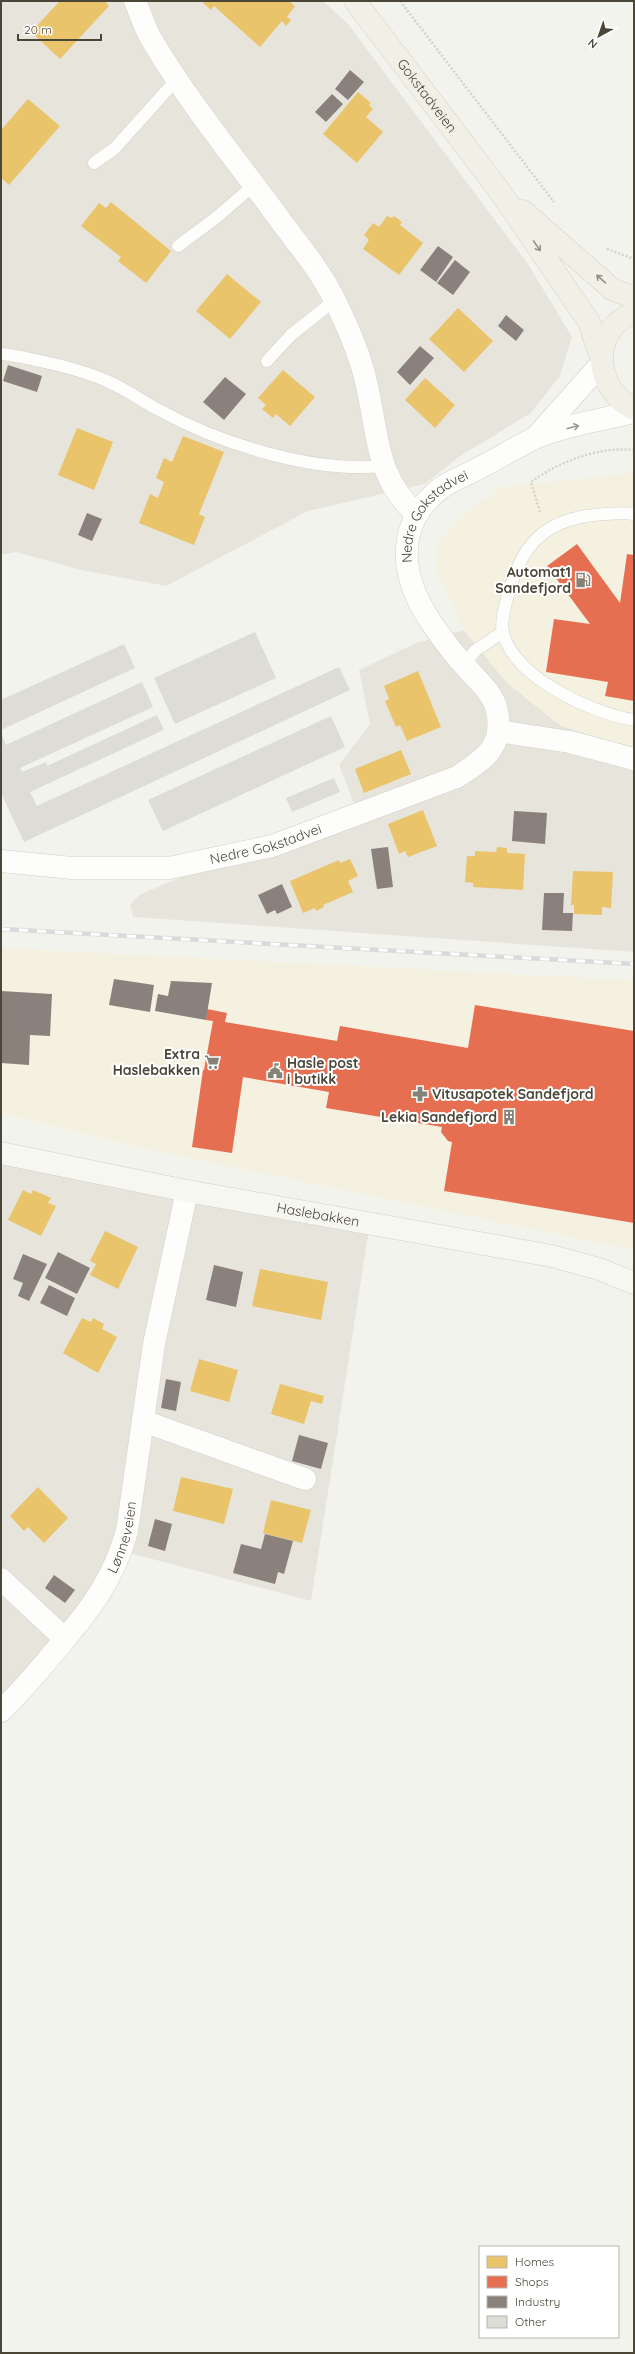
<svg xmlns="http://www.w3.org/2000/svg" width="635" height="2354" font-family="Quicksand,sans-serif">
	<style>
		.residential { fill: #e7e5db }
		.commercial { fill: #f5f1e1 }
		.homes { fill: #e9c46a }
		.shops { fill: #e76f51 }
		.industry { fill: #8a817c }
		.building { fill: #dddcd6 }
		.lines { fill: none; stroke-linecap: round; stroke-linejoin: round }
		.lane-casing { stroke: #d1d0cb; stroke-width: 13 }
		.street-casing { stroke: #d1d0cb; stroke-width: 23 }
		.secondary-casing { stroke: #d2d1c5; stroke-width: 23 }
		.primary-casing { stroke: #d5d2bb; stroke-width: 23 }
		.path { stroke: #d3d2cc; stroke-width: 2.5; stroke-dasharray: 2 2; stroke-linecap: butt }
		.lane { stroke: #fdfdfc; stroke-width: 12 }
		.street { stroke: #fdfdfc; stroke-width: 22 }
		.secondary { stroke: #f7f7f1; stroke-width: 22 }
		.primary { stroke: #f2f0e6; stroke-width: 22 }
		.rail-casing { stroke: #dadada; stroke-width: 4.5 }
		.rail { stroke: #fff; stroke-width: 3; stroke-dasharray: 9; stroke-linecap: butt }
		.oneway { stroke: #969286 }
		.oneway2 { stroke: #9b9890 }
		.labels { text-anchor: middle; dominant-baseline: central; stroke-width: 4; stroke-linejoin: round; paint-order: stroke }
		.street-label { font-size: 14px; fill: #4a4638; stroke: #fff }
		.poi-label { font-size: 14px; font-weight: bold; fill: #4a4638; stroke: #fff; text-anchor: end }
	</style>
	<rect width="100%" height="100%" fill="#f3f3ee"/>
	<!-- residential -->
	<g class="residential">
		<path d="M1,1h322l25,23 180,240 44,73 -12,39 -29,37 -71,43 -35,28 -117,27 -142,75 -85,-16 -65,-18 -15,3z"/>
		<path d="M464,630l44,54 126,64v204l-501,-35 -3,-12 9,-10 215,-92 -15,-38 31,-41 -11,-54 57,-27z"/>
		<path d="M1,1158l369,65 -59,378 -189,-50 -121,158z"/>
	</g>
	<!-- commercial -->
	<g class="commercial">
		<path d="M634,473v275l-73,-22 -53,-42 -44,-54 -28,-61 1,-24 23,-28 41,-30z"/>
		<path d="M1,948l633,32v270l-494,-102 -139,-35z"/>
	</g>
	<!-- homes -->
	<g class="homes">
		<path d="M60,1h45l4,5 -49,53 -29,-27z"/>
		<path d="M205,1h84l6,5 -8,11 4,3 -5,6 -4,-5 -22,26 -46,-41 -3,4 -8,-7z"/>
		<path d="M358,92l13,11 -2,2 4,4 -7,8 17,15 -26,31 -34,-29z"/>
		<path d="M28,99l32,27 -51,59 -8,-7v-48z"/>
		<path d="M111,202l60,49 -25,32 -28,-22 3,-4 -40,-31 18,-23 7,5z"/>
		<path d="M387,216l5,2 2,-2 8,6 -2,3 23,18 -24,32 -36,-26 6,-9 -5,-5 9,-12 6,4z"/>
		<path d="M227,274l34,28 -31,37 -34,-28z"/>
		<path d="M458,308l35,33 -29,31 -35,-33z"/>
		<path d="M283,370l32,27 -25,29 -14,-12 -3,4 -11,-9 4,-4 -8,-7z"/>
		<path d="M425,378l30,27 -20,23 -30,-28z"/>
		<path d="M77,428l36,14 -19,48 -36,-15z"/>
		<path d="M183,436l41,16 -25,62 6,3 -11,28 -55,-22 11,-29 8,4 6,-16 -8,-4 8,-20 8,4z"/>
		<path d="M418,671l23,56 -34,14 -7,-16 -4,2 -11,-26 4,-2 -5,-13z"/>
		<path d="M401,750l10,24 -47,19 -9,-24z"/>
		<path d="M423,810l14,36 -29,11 -3,-6 -6,3 -11,-30z"/>
		<path d="M497,847l10,1v5l18,1 -2,36 -50,-3v-4l-8,-1 2,-26h8v-5l21,1z"/>
		<path d="M350,859l8,17 -10,5 5,11 -30,13 1,2 -8,4 -1,-3 -12,5 -13,-32 49,-21 1,3z"/>
		<path d="M573,871l40,1 -2,36 -9,-1v8l-28,-1v-9h-3z"/>
		<path d="M23,1190l8,4 2,-4 18,8 -3,5 8,3 -15,30 -33,-16z"/>
		<path d="M105,1231l33,16 -20,42 -28,-14 6,-11 -6,-3z"/>
		<path d="M260,1269l68,13 -7,38 -69,-14z"/>
		<path d="M82,1318l9,4 2,-4 11,6 -2,5 15,8 -19,36 -35,-20z"/>
		<path d="M199,1359l39,11 -9,32 -39,-11z"/>
		<path d="M280,1384l44,12 -2,8 -11,-3 -7,23 -33,-10z"/>
		<path d="M181,1477l52,12 -9,35 -51,-13z"/>
		<path d="M38,1487l30,31 -24,25 -16,-16 -4,4 -14,-15z"/>
		<path d="M271,1500l40,10 -9,33 -39,-10z"/>
	</g>
	<!-- shops -->
	<g class="shops">
		<path d="M577,544l43,59 7,-49 7,1v146l-29,-5 3,-14 -62,-10 8,-53 36,5 -43,-58z"/>
		<path d="M475,1005l159,26v192l-190,-32 8,-49 -4,-1 -7,-9 1,-5 -116,-19 3,-16 -86,-15 -11,76 -40,-6 11,-77h1l9,-49 -7,-1 1,-11 20,4 -2,9 112,19 3,-15 128,22z"/>
	</g>
	<!-- industry -->
	<g class="industry">
		<path d="M350,70l14,12 -16,18 -13,-11z"/>
		<path d="M332,94l11,10 -17,18 -11,-10z"/>
		<path d="M438,246l15,11 -17,25 -16,-12z"/>
		<path d="M455,260l15,12 -17,23 -16,-12z"/>
		<path d="M506,315l18,15 -8,11 -18,-15z"/>
		<path d="M420,346l14,12 -24,27 -13,-13z"/>
		<path d="M8,365l34,11 -5,16 -34,-11z"/>
		<path d="M225,377l21,17 -22,26 -21,-18z"/>
		<path d="M87,513l15,6 -10,22 -14,-6z"/>
		<path d="M514,811l33,2 -2,31 -33,-3z"/>
		<path d="M388,847l5,40 -16,2 -6,-40z"/>
		<path d="M282,884l10,23 -15,7 -2,-4 -8,4 -9,-19z"/>
		<path d="M544,893h20l-1,20h10l-1,18 -30,-1z"/>
		<path d="M114,979l40,6 -4,27 -41,-7z"/>
		<path d="M171,981l41,2 -6,37 -51,-9 3,-17 10,2z"/>
		<path d="M1,991l51,3 -2,42 -20,-1 -1,30 -28,-2z"/>
		<path d="M58,1252l32,16 -13,26 -32,-16z"/>
		<path d="M23,1254l24,10 -18,37 -11,-5 5,-13 -10,-4z"/>
		<path d="M214,1265l29,7 -7,35 -30,-7z"/>
		<path d="M49,1285l26,13 -8,18 -27,-13z"/>
		<path d="M166,1379l15,3 -5,29 -15,-3z"/>
		<path d="M299,1435l29,8 -7,26 -29,-8z"/>
		<path d="M155,1519l17,5 -7,27 -17,-5z"/>
		<path d="M265,1534l28,7 -9,33 -6,-2 -3,12 -42,-11 8,-29 20,5z"/>
		<path d="M54,1575l21,15 -10,13 -20,-15z"/>
	</g>
	<!-- building -->
	<g class="building">
		<path d="M255,632l21,46 -101,46 -21,-46z"/>
		<path d="M124,644l11,24 -134,62v-30z"/>
		<path d="M339,667l11,23 -326,152 -23,-49v-60l5,12 136,-63 11,25 -133,61 2,4 24,-10 1,4 110,-51 7,15 -134,62 7,14z"/>
		<path d="M331,716l14,31 -182,84 -15,-31z"/>
		<path d="M334,778l6,14 -48,20 -6,-14z"/>
	</g>
	<g class="lines">
		<!-- lane casing -->
		<g class="lane-casing">
			<g id="lane">
				<path d="M94,163l21,-15 62,-69"/>
				<path d="M178,246l39,-29 38,-33"/>
				<path d="M1,354c13,1 26,4 39,7 24,5 47,11 69,21 18,8 33,19 50,28 62,34 153,63 224,56"/>
				<path d="M267,361l24,-26 44,-35"/>
				<path d="M634,514c-16,-2 -32,0 -48,2 -46,8 -64,32 -77,75 -3,12 -9,29 -6,42 12,45 88,80 131,87"/>
				<path d="M463,665l13,-15 27,-18"/>
			</g>
		</g>
		<!-- street casing -->
		<g class="street-casing">
			<g id="street">
				<path d="M135,1c6,14 10,29 18,41 38,64 86,121 130,182 18,24 39,49 52,77 13,26 26,56 32,85 11,47 9,94 50,128"/>
				<path d="M536,437l66,-74"/>
				<path d="M498,731l72,11 64,17"/>
				<path id="s1" d="M1,861l71,7h97l103,-22 185,-69c26,-17 48,-30 40,-66 -4,-19 -21,-32 -33,-46 -12,-13 -23,-28 -33,-43 -31,-45 -37,-98 10,-134 12,-8 27,-14 40,-21 18,-9 35,-20 54,-29 30,-13 67,-18 99,-26"/>
				<path d="M143,1421l162,58"/>
				<path d="M1,1579l64,60"/>
				<path id="s2" d="M1,1711c20,-19 37,-40 55,-61 33,-39 57,-69 71,-119l27,-187 33,-153"/>
			</g>
		</g>
		<!-- secondary casing -->
		<g class="secondary-casing">
			<g id="secondary">
				<path id="s3" d="M1,1153l186,38 365,65 47,13 35,14"/>
			</g>
		</g>
		<!-- primary casing -->
		<g class="primary-casing">
			<g id="primary">
				<path id="s4" d="M355,1l144,189 90,132 12,36"/>
				<path d="M523,211l89,78 22,9"/>
				<path d="M634,313c-45,16 -40,77 0,96"/>
			</g>
		</g>
		<!-- path -->
		<g class="path">
			<path d="M400,1l154,201"/>
			<path d="M607,249l27,10"/>
			<path d="M540,512l-9,-30c27,-20 69,-36 103,-32"/>
		</g>
		<!-- lane -->
		<use href="#lane" class="lane"/>
		<!-- street -->
		<use href="#street" class="street"/>
		<!-- secondary -->
		<use href="#secondary" class="secondary"/>
		<!-- primary -->
		<use href="#primary" class="primary"/>
		<!-- rail casing -->
		<g class="rail-casing">
			<path id="rail" d="M1,929l633,35"/>
		</g>
		<!-- rail -->
		<use href="#rail" class="rail"/>
	</g>
	<!-- one-way arrows -->
	<defs><path id="oneway-shaft" d="M-6 0H5M1.5-3L5.5 0L1.5 3" fill="none" stroke-width="1.6" stroke-linecap="round" stroke-linejoin="round"/></defs>
	<g class="oneway">
		<use href="#oneway-shaft" transform="translate(537 246) rotate(56)"/>
		<use href="#oneway-shaft" transform="translate(601 279) rotate(-139)"/>
	</g>
	<use class="oneway2" href="#oneway-shaft" transform="translate(573 427) rotate(-14)"/>
	<!-- icons -->
	<defs>
		<g id="fuel-bare" transform="scale(1.2)"><path d="M-5.5-6h7V0h2V4h1.3V-2.5L3-4.5l.8-.8L6-3V5H2.5V1h-1V6h-7ZM-4.2-4.7v3.2H.2V-4.7Z" fill="#858378" stroke="#fff" stroke-width="2.5" paint-order="stroke"/></g>
		<g id="supermarket-bare" transform="scale(1.2)"><path d="M-6-5.5h2.5l.6 2H6L4.5 2H-2.5L-4.4-4H-6ZM-1.5 3.2a1.3 1.3 0 1 0 .1 0ZM3 3.2a1.3 1.3 0 1 0 .1 0Z" fill="#858378" stroke="#fff" stroke-width="2.5" paint-order="stroke"/></g>
		<g id="civic-bare" transform="scale(1.2)"><path d="M-.6-6.5H3V-4.5H.6V-3L4-1V1h2V6H-6V1h2V-1L-.6-3ZM-1.2 2.5V6h2.4V2.5Z" fill="#858378" stroke="#fff" stroke-width="2.5" paint-order="stroke"/></g>
		<g id="pharmacy-bare" transform="scale(1.2)"><path d="M-2-6h4v4h4v4h-4v4h-4v-4h-4v-4h4Z" fill="#858378" stroke="#fff" stroke-width="2.5" paint-order="stroke"/></g>
		<g id="building-bare" transform="scale(1.2)"><path d="M-4-6H4V6H1V3H-1V6H-4ZM-2.5-4.3h1.7v1.8h-1.7ZM.8-4.3h1.7v1.8H.8ZM-2.5-1h1.7V.8h-1.7ZM.8-1h1.7V.8H.8Z" fill="#858378" stroke="#fff" stroke-width="2.5" paint-order="stroke"/></g>
	</defs>
	<g fill-rule="evenodd">
		<use href="#fuel-bare" x="583" y="580"/>
		<use href="#supermarket-bare" x="212" y="1062"/>
		<use href="#civic-bare" x="275" y="1071"/>
		<use href="#pharmacy-bare" x="420" y="1094"/>
		<use href="#building-bare" x="509" y="1117"/>
	</g>
	<g class="labels">
		<!-- street labels -->
		<g class="street-label">
			<text stroke="none"><textPath href="#s4" startOffset="119">Gokstadveien</textPath></text>
			<text stroke="none"><textPath href="#s1" startOffset="789">Nedre Gokstadvei</textPath></text>
			<text stroke="none"><textPath href="#s1" startOffset="268">Nedre Gokstadvei</textPath></text>
			<text stroke="none"><textPath href="#s3" startOffset="323">Haslebakken</textPath></text>
			<text stroke="none"><textPath href="#s2" startOffset="215">Lønneveien</textPath></text>
		</g>
		<!-- poi labels -->
		<g class="poi-label">
			<text x="571" y="572">Automat1<tspan x="571" dy="16">Sandefjord</tspan></text>
			<text x="200" y="1054">Extra<tspan x="200" dy="16">Haslebakken</tspan></text>
			<text x="287" y="1063" text-anchor="start">Hasle post<tspan x="287" dy="16">i butikk</tspan></text>
			<text x="432" y="1094" text-anchor="start">Vitusapotek Sandefjord</text>
			<text x="497" y="1117">Lekia Sandefjord</text>
		</g>
	</g>
	<!-- border -->
	<rect width="635" height="2354" fill="none" stroke="#4a4638" stroke-width="4"/>
	<!-- legend -->
	<rect x="479" y="2246" width="140" height="92" fill="#ffffff" stroke="#b7b5af"/>
	<rect x="487" y="2256" width="20" height="12" fill="#e9c46a" stroke="#b7b5af"/>
	<text x="515" y="2266" font-size="12" fill="#4a4638">Homes</text>
	<rect x="487" y="2276" width="20" height="12" fill="#e76f51" stroke="#b7b5af"/>
	<text x="515" y="2286" font-size="12" fill="#4a4638">Shops</text>
	<rect x="487" y="2296" width="20" height="12" fill="#8a817c" stroke="#b7b5af"/>
	<text x="515" y="2306" font-size="12" fill="#4a4638">Industry</text>
	<rect x="487" y="2316" width="20" height="12" fill="#dddcd6" stroke="#b7b5af"/>
	<text x="515" y="2326" font-size="12" fill="#4a4638">Other</text>
	<!-- north arrow -->
	<g transform="translate(599 36) rotate(220)" stroke="#ffffff" stroke-width="3" paint-order="stroke">
	<path d="M0-3L7 15L0 10L-7 15Z" fill="#4a4638"/>
	<text y="-6" font-size="11" font-weight="bold" text-anchor="middle" fill="#4a4638">N</text>
	</g>
	<!-- scale -->
	<path d="M18 34v6h83v-6" fill="none" stroke="#4a4638" stroke-width="2"/>
	<text x="24" y="34" font-size="12" fill="#4a4638" stroke="#ffffff" stroke-width="3" paint-order="stroke">20 m</text>
</svg>
